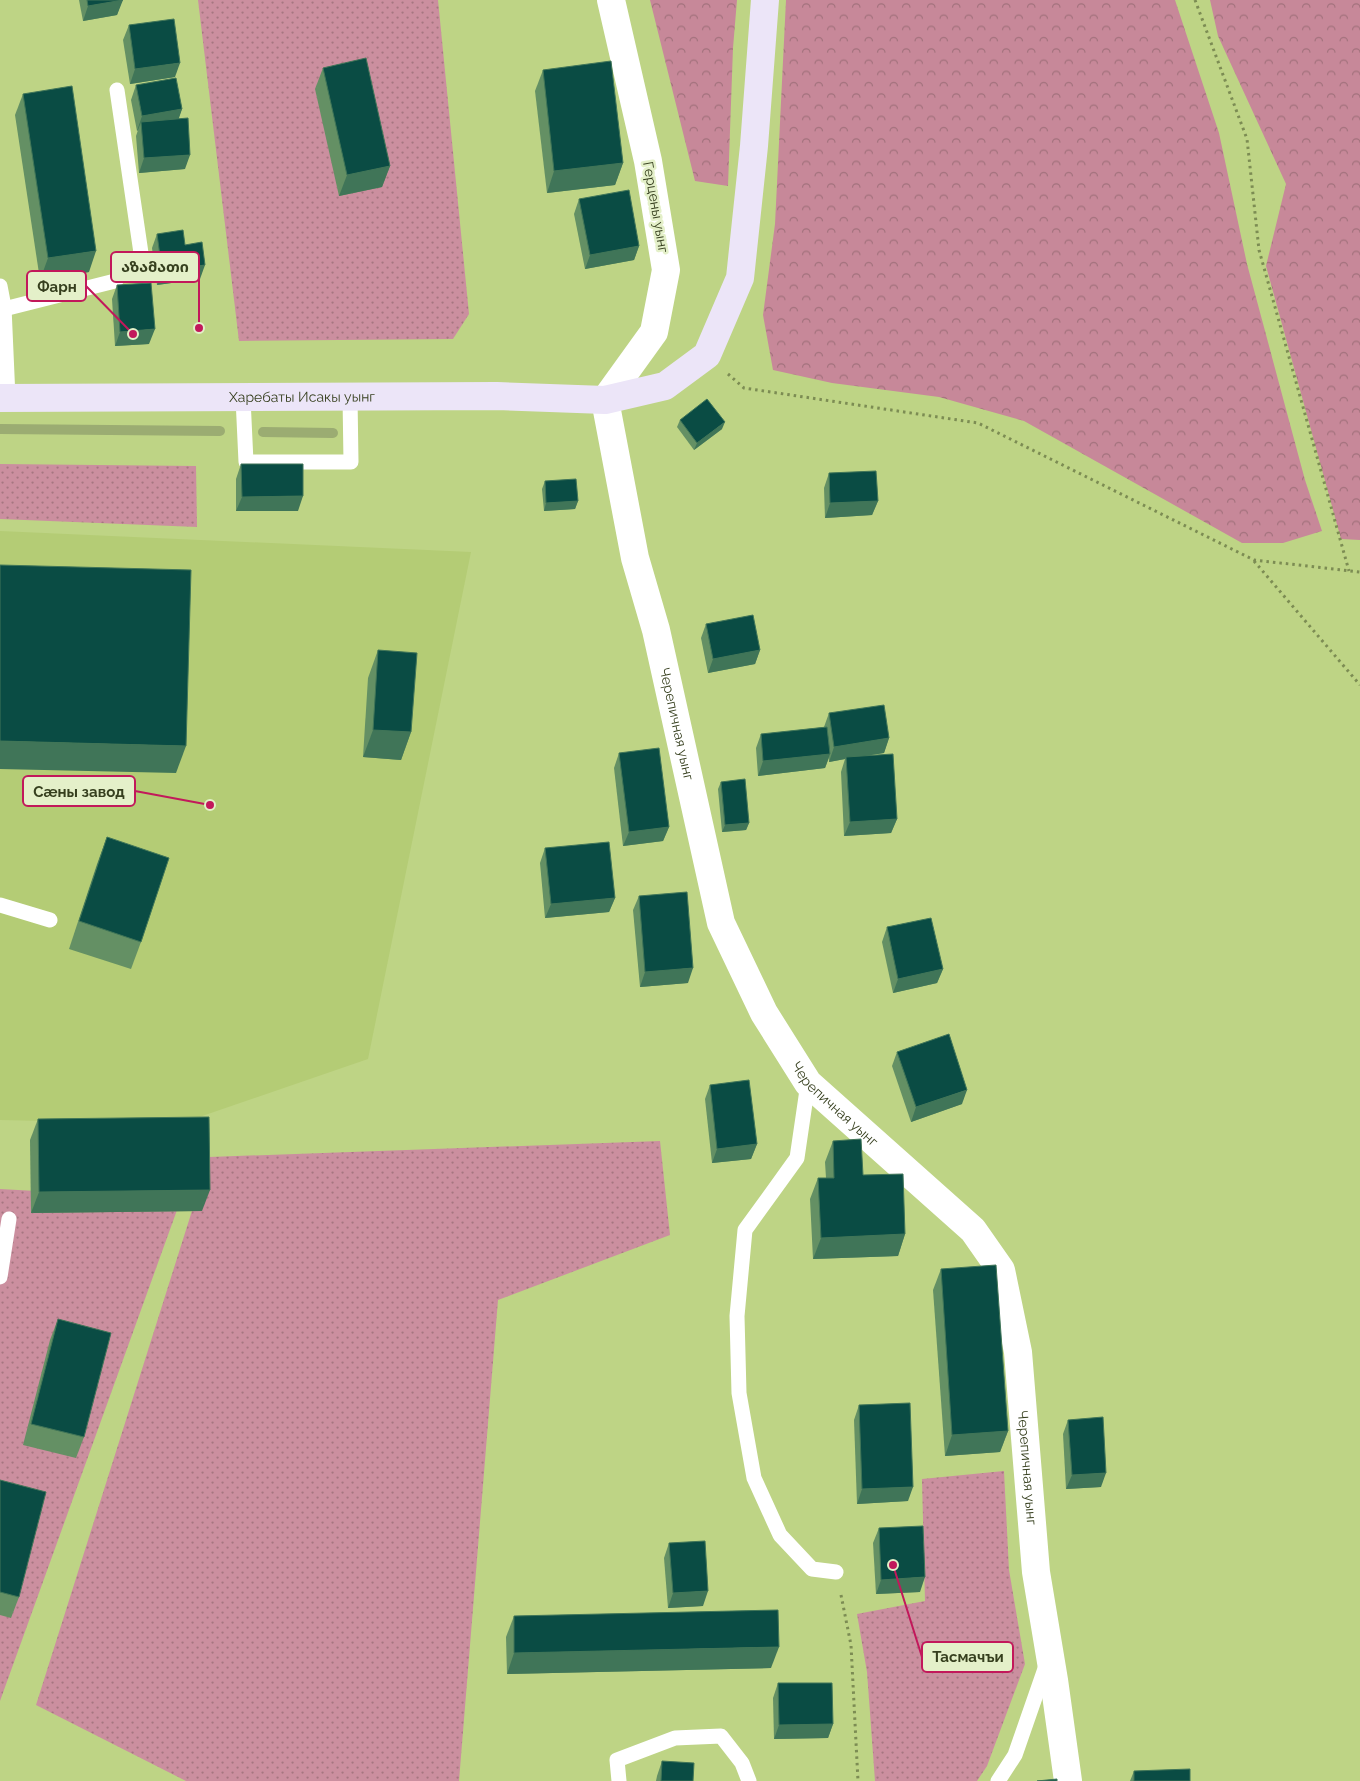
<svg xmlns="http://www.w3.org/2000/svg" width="1360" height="1781" font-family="Raleway,'Noto Sans Georgian',sans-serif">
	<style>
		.built { fill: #b4cc75 }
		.grass { fill: url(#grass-dots) }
		.forest { fill: url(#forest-crowns) }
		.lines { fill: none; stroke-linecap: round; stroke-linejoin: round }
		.stream { stroke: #9bac72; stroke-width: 10 }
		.path { stroke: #7c8c53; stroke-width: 3; stroke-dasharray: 2.5 4; stroke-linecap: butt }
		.service { stroke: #fff; stroke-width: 15 }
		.minor { stroke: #fff; stroke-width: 28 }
		.tertiary { stroke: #fff; stroke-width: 28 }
		.secondary { stroke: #ece5f8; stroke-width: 28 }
		.wall { fill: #649064 }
		.shaded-wall { fill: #407558 }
		.building { fill: #0a4c44; stroke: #407558 }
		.labels { text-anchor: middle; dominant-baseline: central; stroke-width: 5; stroke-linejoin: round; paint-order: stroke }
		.street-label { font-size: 14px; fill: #363f1e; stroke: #e4f0c9 }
		.leader { fill: none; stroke: #c2185b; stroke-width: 2 }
		.callout-dot { fill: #c2185b; stroke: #e4f0c9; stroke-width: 2 }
		.callout { fill: #e4f0c9; stroke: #c2185b; stroke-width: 2 }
		.callout-label { font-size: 15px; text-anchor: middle; font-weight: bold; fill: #363f1e }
	</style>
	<defs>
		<pattern id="grass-dots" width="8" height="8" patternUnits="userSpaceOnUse" patternTransform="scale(1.25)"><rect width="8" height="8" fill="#cb8f9f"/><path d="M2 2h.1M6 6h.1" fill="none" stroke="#a67681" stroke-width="1.8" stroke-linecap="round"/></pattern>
		<pattern id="forest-crowns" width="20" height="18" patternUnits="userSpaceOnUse" patternTransform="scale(1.25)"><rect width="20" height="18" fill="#c78899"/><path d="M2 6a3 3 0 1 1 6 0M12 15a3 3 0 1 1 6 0" fill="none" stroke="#a2717c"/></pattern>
	</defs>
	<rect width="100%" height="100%" fill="#bed485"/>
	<!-- built -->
	<path class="built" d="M0,531l471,21 -103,507 -189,65 -179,-4z"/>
	<!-- grass -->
	<g class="grass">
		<path d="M198,0h240l31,314 -16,25 -214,2z"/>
		<path d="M0,464l196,2 1,61 -197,-8z"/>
		<path d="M660,1141l10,94 -172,65 -39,481h-273l-150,-76 173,-548z"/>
		<path d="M0,1189l181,10 -181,502z"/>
		<path d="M1004,1471l5,99 16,94 -38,102 -10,15h-102l-8,-109 -10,-58 68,-13 -3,-122z"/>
	</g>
	<!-- forest -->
	<g class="forest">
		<path d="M650,0h87l-4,48 -5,138 -33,-5z"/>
		<path d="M786,0h389l44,133 28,131 58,216 17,51 -39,12h-41l-218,-122 -85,-24 -107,-14 -59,-13 -10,-55 12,-91z"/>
		<path d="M1210,0h150v540l-19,-1 -75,-273 20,-82 -68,-148z"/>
	</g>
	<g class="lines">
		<!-- stream -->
		<g class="stream">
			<path d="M0,429l220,2"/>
			<path d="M263,432l70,1"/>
		</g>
		<!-- path -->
		<g class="path">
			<path d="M1195,0l52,139 12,111 90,321"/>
			<path d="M728,374l16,14 234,35 276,137 106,12"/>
			<path d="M1254,561l106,124"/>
			<path d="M841,1595l10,50 7,136"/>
		</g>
		<!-- service -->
		<g class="service">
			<path d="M0,286l4,21 4,91"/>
			<path d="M4,309l111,-28 26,-28 -24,-163"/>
			<path d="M243,398l3,64h105l-1,-65"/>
			<path d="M0,905l50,15"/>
			<path d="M808,1083l-11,75 -52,72 -8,86 2,77 15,85 26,57 32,34 24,3"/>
			<path d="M0,1277l9,-58"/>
			<path d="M619,1781l-2,-21 58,-22 46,-2 21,27 7,18"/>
			<path d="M998,1781l17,-26 32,-92"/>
		</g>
		<!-- minor -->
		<path class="minor" id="s1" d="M605,400l30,158 21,72 65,293 43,90 44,70 165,147 28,40 17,82 18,220 18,108 14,101"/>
		<!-- tertiary -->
		<path class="tertiary" d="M605,400l49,-68 12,-62 -18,-109 -37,-161"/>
		<!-- secondary -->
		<path class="secondary" id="s2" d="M0,398l497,-2 108,4 60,-14 42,-31 33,-77 14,-132 11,-146"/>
	</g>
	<!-- wall -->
	<g class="wall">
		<path d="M79,0h43l-5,15 -34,6z"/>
		<path d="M129,25l46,52 -45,7 -7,-44z"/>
		<path d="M323,68l67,98 -8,21 -43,9 -24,-107z"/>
		<path d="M543,70l80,93 -8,22 -68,8 -12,-102z"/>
		<path d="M136,85l46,24 -4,10 7,50 -46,4 -3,-37 2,-6 -1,1 -6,-31z"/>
		<path d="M23,94l66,178 -49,8 -25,-165z"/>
		<path d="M579,199l60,47 -5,14 -49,9 -11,-55z"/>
		<path d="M157,234l28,11 15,34 -43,6 -5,-37z"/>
		<path d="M117,285l32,59 -34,2 -3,-47z"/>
		<path d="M680,420l42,9 -28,21 -17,-23z"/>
		<path d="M241,464l57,47h-62v-32z"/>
		<path d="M829,473l49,28 -6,14 -47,3 -1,-30z"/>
		<path d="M545,481l33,20 -3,8 -31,2 -2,-22z"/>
		<path d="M706,624l54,26 -5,14 -47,9 -7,-35z"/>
		<path d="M378,650l33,82 -10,28 -38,-3 5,-79z"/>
		<path d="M829,713l60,25 -5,15 -21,3 34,63 -6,14 -47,3 -3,-64 4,-13 -16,3v-4l-4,10 -67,8 -2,-28 5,-14 63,-7z"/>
		<path d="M619,753l50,74 -6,14 -40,5 -9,-78z"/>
		<path d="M721,782l28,41 -3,7 -24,2 -4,-43z"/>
		<path d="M107,837l34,105 -10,27 -62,-20 28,-85z"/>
		<path d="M545,848l70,50 -6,14 -64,6 -5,-55z"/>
		<path d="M639,896l49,87 -48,4 -7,-77z"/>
		<path d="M887,927l56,42 -6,14 -44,10 -11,-51z"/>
		<path d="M897,1052l65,52 -51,18 -19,-56z"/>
		<path d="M710,1085l47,59 -6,15 -39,4 -7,-64z"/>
		<path d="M38,1119l164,92 -171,2 -1,-73z"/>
		<path d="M833,1141l30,34 42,59 -7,22 -85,3 -3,-60 8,-21h8l-1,-16z"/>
		<path d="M941,1269l67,162 -8,21 -55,4 -12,-166z"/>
		<path d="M58,1319l26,118 -8,21 -53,-13 27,-105z"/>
		<path d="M859,1405l49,96 -51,3 -3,-84z"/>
		<path d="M1068,1420l33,67 -35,2 -3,-55z"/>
		<path d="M0,1480l19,117 -8,21 -11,-3z"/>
		<path d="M879,1528l41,64 -44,2 -3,-51z"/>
		<path d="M669,1543l34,63 -35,2 -4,-50z"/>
		<path d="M514,1616l257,52 -264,6 -1,-37z"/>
		<path d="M778,1683l55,41 -5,14 -54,1 -1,-41z"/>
		<path d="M662,1761l31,20h-37l1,-5z"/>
		<path d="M1134,1771l56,10h-60z"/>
	</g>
	<!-- shaded-wall -->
	<g class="shaded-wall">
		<path d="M123,0l-6,15 -34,6 5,-15z"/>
		<path d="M180,63l-5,14 -45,7 5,-15z"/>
		<path d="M182,109l-5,15 -36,-2 -3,8 -1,1 5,-15z"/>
		<path d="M190,155l-5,14 -46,4 5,-15z"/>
		<path d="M623,163l-8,22 -68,8 7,-22z"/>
		<path d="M390,166l-8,21 -43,9 8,-21z"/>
		<path d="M639,246l-5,14 -49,9 5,-14z"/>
		<path d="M96,251l-7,21 -49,8 8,-22z"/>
		<path d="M205,265l-5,14 -43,6 5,-14z"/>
		<path d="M155,329l-6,15 -34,2 5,-14z"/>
		<path d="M725,422l-3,7 -28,21 3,-7z"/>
		<path d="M303,496l-5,15h-62l6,-14z"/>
		<path d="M578,501l-3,8 -31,2 2,-8z"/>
		<path d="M878,501l-6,14 -47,3 5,-15z"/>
		<path d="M760,650l-5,14 -47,9 5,-14z"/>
		<path d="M373,730l38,2 -10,28 -38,-3z"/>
		<path d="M889,738l-5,15 -38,6v-2l-1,2 -16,3 5,-15z"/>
		<path d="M0,741l186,5 -10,27 -176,-4z"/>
		<path d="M830,754l-5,14 -67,8 5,-15z"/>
		<path d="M897,819l-6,14 -47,3 6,-14z"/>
		<path d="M749,823l-3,7 -24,2 3,-7z"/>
		<path d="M669,827l-6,14 -40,5 6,-14z"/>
		<path d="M615,898l-6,14 -64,6 6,-14z"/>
		<path d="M693,968l-5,15 -48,4 5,-15z"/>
		<path d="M943,969l-6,14 -44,10 5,-14z"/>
		<path d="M967,1090l-5,14 -51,18 5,-15z"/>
		<path d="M757,1144l-6,15 -39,4 5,-14z"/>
		<path d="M210,1190l-8,21 -171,2 8,-21z"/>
		<path d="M905,1234l-7,22 -85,3 8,-21z"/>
		<path d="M1008,1431l-8,21 -55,4 7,-21z"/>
		<path d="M1106,1473l-5,14 -35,2 6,-14z"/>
		<path d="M913,1487l-5,14 -51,3 5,-15z"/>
		<path d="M925,1577l-5,15 -44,2 5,-14z"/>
		<path d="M708,1591l-5,15 -35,2 5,-15z"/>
		<path d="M779,1647l-8,21 -264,6 7,-21z"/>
		<path d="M833,1724l-5,14 -54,1 5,-14z"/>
	</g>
	<!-- building -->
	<g class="building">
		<path d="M87,0h36l-35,6z"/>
		<path d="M174,19l6,44 -45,6 -6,-44z"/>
		<path d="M366,58l24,108 -43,9 -24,-107z"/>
		<path d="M611,61l12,102 -69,8 -11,-101z"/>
		<path d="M176,78l6,31 -40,7 -6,-31z"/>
		<path d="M72,86l24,165 -48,7 -25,-164z"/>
		<path d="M188,118l2,37 -46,3 -3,-36z"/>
		<path d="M629,190l10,56 -49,9 -11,-56z"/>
		<path d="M183,230l2,15 17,-3 3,23 -43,6 -5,-37z"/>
		<path d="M151,283l4,46 -35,3 -3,-47z"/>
		<path d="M707,399l18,23 -28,21 -17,-23z"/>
		<path d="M241,464h62v32l-61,1z"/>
		<path d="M876,471l2,30 -48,2 -1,-30z"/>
		<path d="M576,479l2,22 -32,2 -1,-22z"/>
		<path d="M0,565l191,5 -5,176 -186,-5z"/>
		<path d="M753,615l7,35 -47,9 -7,-35z"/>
		<path d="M378,650l39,3 -6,79 -38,-2z"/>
		<path d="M884,705l5,33 -55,9 -5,-34z"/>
		<path d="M827,727l3,27 -67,7 -2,-27z"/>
		<path d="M659,748l10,79 -40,5 -10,-79z"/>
		<path d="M893,754l4,65 -47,3 -4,-65z"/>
		<path d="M745,779l4,44 -24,2 -4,-43z"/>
		<path d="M107,837l62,21 -28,84 -62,-21z"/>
		<path d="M609,842l6,56 -64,6 -6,-56z"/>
		<path d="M687,892l6,76 -48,4 -6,-76z"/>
		<path d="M931,918l12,51 -45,10 -11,-52z"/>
		<path d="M949,1034l18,56 -51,17 -19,-55z"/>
		<path d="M749,1080l8,64 -40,5 -7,-64z"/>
		<path d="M209,1117l1,73 -171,2 -1,-73z"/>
		<path d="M861,1139l2,36 40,-1 2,60 -84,4 -3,-60h16l-1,-37z"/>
		<path d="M996,1265l12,166 -56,4 -11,-166z"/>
		<path d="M58,1319l53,14 -27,104 -53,-13z"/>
		<path d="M910,1403l3,84 -51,2 -3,-84z"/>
		<path d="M1103,1417l3,56 -34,2 -4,-55z"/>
		<path d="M0,1480l46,12 -27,105 -19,-5z"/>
		<path d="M923,1526l2,51 -44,3 -2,-52z"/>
		<path d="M705,1541l3,50 -35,2 -4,-50z"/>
		<path d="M778,1610l1,37 -265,6v-37z"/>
		<path d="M778,1683h54l1,41 -54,1z"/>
		<path d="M662,1761l32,2 -1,18h-32z"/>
		<path d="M1190,1769v12h-56v-10z"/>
		<path d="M1057,1779v2h-20z"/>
	</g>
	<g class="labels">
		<!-- street labels -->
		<g class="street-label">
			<text transform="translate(656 207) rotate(80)">Герцены уынг</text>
			<text stroke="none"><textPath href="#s2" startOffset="302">Харебаты Исакы уынг</textPath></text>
			<text stroke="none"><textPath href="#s1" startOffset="332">Черепичная уынг</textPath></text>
			<text stroke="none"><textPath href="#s1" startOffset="752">Черепичная уынг</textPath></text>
			<text stroke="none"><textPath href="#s1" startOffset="1188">Черепичная уынг</textPath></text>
		</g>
	</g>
	<!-- callouts -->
	<path class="leader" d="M199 328L199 267M133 334L86 286M210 805L135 791M893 1565L922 1657"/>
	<g class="callout-dot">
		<circle cx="199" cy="328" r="5"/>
		<circle cx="133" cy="334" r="5"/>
		<circle cx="210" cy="805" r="5"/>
		<circle cx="893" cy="1565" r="5"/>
	</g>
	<g class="callout">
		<rect x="111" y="252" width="88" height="30" rx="5"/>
		<rect x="27" y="271" width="59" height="30" rx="5"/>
		<rect x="23" y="776" width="112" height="30" rx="5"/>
		<rect x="922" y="1642" width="91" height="30" rx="5"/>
	</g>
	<g class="callout-label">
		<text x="155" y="272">აზამათი</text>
		<text x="57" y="292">Фарн</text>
		<text x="79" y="797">Сæны завод</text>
		<text x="968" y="1662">Тасмачъи</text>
	</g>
</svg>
